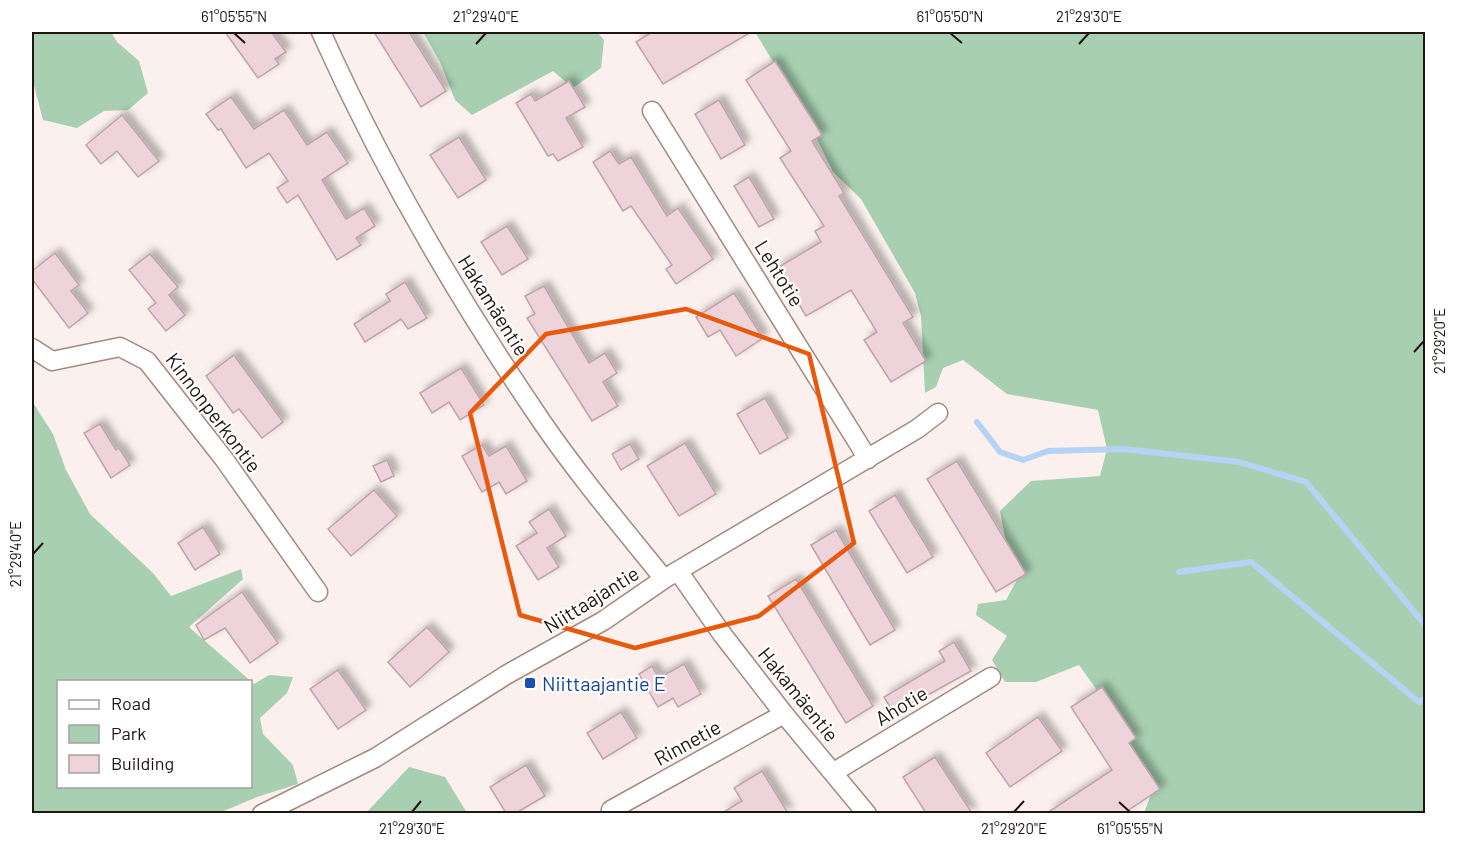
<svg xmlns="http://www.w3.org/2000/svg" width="1457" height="845" font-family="Barlow,sans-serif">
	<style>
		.green { fill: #a8cfb1; fill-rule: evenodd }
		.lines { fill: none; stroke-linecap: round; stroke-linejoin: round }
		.stream { stroke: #b5d4f5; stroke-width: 6 }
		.building { fill: #eed3da; stroke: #bda3aa; stroke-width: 1.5; filter: url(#shadow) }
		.street-casing { stroke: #a28a81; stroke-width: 21 }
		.street { stroke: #fff; stroke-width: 18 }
		.marked { fill: none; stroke: #e8590c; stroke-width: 4.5; stroke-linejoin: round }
		.ticks { fill: none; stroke: #1e1511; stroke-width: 2 }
		.transit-dot { fill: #1a4fb4; stroke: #fff; stroke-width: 2 }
		.labels { text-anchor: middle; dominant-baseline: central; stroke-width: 4.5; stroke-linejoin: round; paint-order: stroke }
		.street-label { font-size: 20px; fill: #1e1511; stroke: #fff }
		.transit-label { font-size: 20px; fill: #164399; stroke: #fff; text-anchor: start }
		.neatline { fill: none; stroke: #1e1511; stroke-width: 2 }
		.ticks-label { font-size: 15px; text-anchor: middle; fill: #1e1511 }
	</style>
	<defs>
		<filter id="shadow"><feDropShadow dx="5.5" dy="-5.5" stdDeviation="3" flood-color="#0004"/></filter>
	</defs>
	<rect width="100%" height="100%" fill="#fbf0ed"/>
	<!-- green -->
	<g class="green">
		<path d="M32,32h79l6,10 22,19 9,32 -20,17 -24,1 -27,17 -34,-8 -11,-42z"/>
		<path d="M423,32h174l7,8 -3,28 -28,20 -20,-17 -81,44 -17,-15 -15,-38z"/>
		<path d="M755,32h670v781h-281l11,-29 -24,-27 -12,-36 -40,-56 -43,17h-31l-13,-22 15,-24 -31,-21 2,-11 28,-4 12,-22 -11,-29 -7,-38 31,-30 69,-5 7,-27 -9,-39 -91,-16 -44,-34 -20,8 -7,19 -11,6 -4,-77 -6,-23 -54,-94 -28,-27 -27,-56z"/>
		<path d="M32,401l21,33 13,36 24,44 63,59 18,23 70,-27 2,10 -54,48 65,57 15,-9 24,2 -6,16 -27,25 3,16 30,31 5,19 -41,13 -38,16h-187zM58,682h192v104h-192z"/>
		<path d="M409,767l36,10 22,36h-101z"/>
	</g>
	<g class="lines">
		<!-- stream -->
		<g class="stream">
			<path d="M977,422l23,30 23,8 25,-9 76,-2 115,13 67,20 120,144"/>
			<path d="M1179,572l72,-10 168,140 7,-4"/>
		</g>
	</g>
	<!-- building -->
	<g class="building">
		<path d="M225,32h46l15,20 -11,7 4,5 -21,14z"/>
		<path d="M374,32h35l37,59 -25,16z"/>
		<path d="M652,32h99l-88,52 -27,-42z"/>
		<path d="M775,61l47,74 -10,6 32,52 -5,3 74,121 -10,6 23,38 -35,21 -27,-42 13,-8 -26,-42 -45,26 -29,-48 44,-26 -6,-11 9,-5 -44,-68 11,-7 -45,-71z"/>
		<path d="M569,81l16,26 -19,11 17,29 -25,14 -5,-7 -5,2 -32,-53 15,-9 4,7z"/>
		<path d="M231,97l23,32 30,-19 23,35 20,-13 21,31 -26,17 24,39 18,-11 11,18 -19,12 5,7 -24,15 -39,-65 -11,8 -10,-15 11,-7 -19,-28 -23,15 -25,-39 -3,1 -12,-16z"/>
		<path d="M719,100l26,45 -24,14 -26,-45z"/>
		<path d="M122,115l37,46 -21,16 -21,-26 -16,13 -15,-19z"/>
		<path d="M459,137l27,43 -28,18 -28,-43z"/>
		<path d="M610,151l9,13 12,-7 36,59 11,-8 35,51 -37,25 -10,-15 6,-4 -41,-59 -8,5 -30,-49z"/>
		<path d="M749,177l25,42 -15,8 -25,-41z"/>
		<path d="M507,226l21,33 -26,16 -21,-33z"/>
		<path d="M55,253l24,32 -8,6 17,22 -19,15 -37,-49v-8z"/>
		<path d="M150,254l28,33 -9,8 16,20 -19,16 -18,-22 8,-6 -27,-33z"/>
		<path d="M405,282l22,36 -19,11 -7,-10 -36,23 -11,-18 36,-23 -4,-7z"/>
		<path d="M544,286l45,77 16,-10 12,20 -14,9 15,24 -26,15 -65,-103 8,-4 -10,-18z"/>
		<path d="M734,293l29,45 -27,18 -16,-26 -12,7 -12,-20z"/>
		<path d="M234,355l49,67 -21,16 -23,-29 -6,4 -27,-37z"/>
		<path d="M461,368l23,37 -24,15 -11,-18 -17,11 -12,-20z"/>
		<path d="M765,398l23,40 -28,16 -23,-40z"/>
		<path d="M100,424l16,26 3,-2 11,17 -19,13 -27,-45z"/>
		<path d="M685,443l31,51 -37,22 -32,-50z"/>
		<path d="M630,444l9,15 -18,11 -9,-16z"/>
		<path d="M482,445l7,11 17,-10 21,35 -21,13 -7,-12 -17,10 -20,-36z"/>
		<path d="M387,460l7,16 -13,6 -8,-16z"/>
		<path d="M957,461l69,113 -30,18 -69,-113z"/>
		<path d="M374,490l23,26 -46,40 -23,-27z"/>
		<path d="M895,495l38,62 -26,16 -38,-62z"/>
		<path d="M549,509l17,27 -19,12 12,19 -21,13 -22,-34 21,-13 -8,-11z"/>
		<path d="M203,527l17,27 -25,16 -17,-27z"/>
		<path d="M836,530l59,100 -25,15 -59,-100z"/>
		<path d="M796,579l77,127 -27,17 -78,-127z"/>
		<path d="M242,592l36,51 -28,20 -25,-35 -21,12 -8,-15z"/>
		<path d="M427,627l22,25 -39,35 -22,-25z"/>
		<path d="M954,642l17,29 -77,43 -10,-17 61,-36 -6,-10z"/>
		<path d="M684,664l17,30 -23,13 -5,-9 -15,9 -19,-33 13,-8 7,12z"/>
		<path d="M338,670l28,40 -28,19 -28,-40z"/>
		<path d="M1102,687l34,51 -7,5 31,46 -36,24h-77l65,-43 -41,-63z"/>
		<path d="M621,712l16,26 -34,21 -16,-26z"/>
		<path d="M1038,717l24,34 -52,36 -24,-34z"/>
		<path d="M935,757l37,56h-46l-23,-36z"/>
		<path d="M526,765l19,31 -29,17h-10l-16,-26z"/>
		<path d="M762,771l26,42h-66l20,-12 -8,-13z"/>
	</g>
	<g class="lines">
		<!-- street casing -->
		<g class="street-casing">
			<g id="street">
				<path d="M321,32c61,136 137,267 221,390 37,54 81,106 122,157"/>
				<path d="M652,111l216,348"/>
				<path d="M32,348l20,13 68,-14 27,14 77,98 94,133"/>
				<path d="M678,571l44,63 62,80 83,100"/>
				<path d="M834,772l157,-95"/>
				<path d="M611,810l173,-96"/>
				<path d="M262,814l113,-56 131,-83 97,-54 61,-42 253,-150 21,-16"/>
			</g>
		</g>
		<!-- street -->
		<use href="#street" class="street"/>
	</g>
	<!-- marked area -->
	<path class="marked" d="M686,309l123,45 45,189 -95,73 -124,32 -115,-33 -50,-202 76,-79z"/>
	<!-- ticks -->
	<path class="ticks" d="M234,33l11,10M950,33l12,10M476,44l10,-11M1079,44l10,-11M1414,352l10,-11M33,554l10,-11M1119,802l11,10M412,812l9,-11M1014,812l10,-11"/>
	<!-- markers -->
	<rect class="transit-dot" x="524" y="677" width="12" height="12" rx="3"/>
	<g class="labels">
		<!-- street labels -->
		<g class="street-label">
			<text transform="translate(780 273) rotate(58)">Lehtotie</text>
			<text transform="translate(494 305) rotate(58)">Hakamäentie</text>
			<text transform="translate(214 412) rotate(53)">Kinnonperkontie</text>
			<text transform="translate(591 599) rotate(-32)">Niittaajantie</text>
			<text transform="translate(799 694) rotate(51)">Hakamäentie</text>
			<text transform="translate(901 705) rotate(-31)">Ahotie</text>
			<text transform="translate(687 742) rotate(-29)">Rinnetie</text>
		</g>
		<!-- transit labels -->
		<g class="transit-label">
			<text x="542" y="683">Niittaajantie E</text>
		</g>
	</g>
	<!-- border -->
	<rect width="1457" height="845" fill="none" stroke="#ffffff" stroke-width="66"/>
	<!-- legend -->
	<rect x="57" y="680" width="195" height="108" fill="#ffffff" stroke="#a5a1a0" stroke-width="1.5"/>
	<rect x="69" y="700" width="30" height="9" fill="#ffffff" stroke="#a5a1a0" stroke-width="1.5"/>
	<text x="111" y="710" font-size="18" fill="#1e1511">Road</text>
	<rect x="69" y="725" width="30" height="18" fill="#a8cfb1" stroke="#a5a1a0" stroke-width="1.5"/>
	<text x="111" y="740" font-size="18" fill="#1e1511">Park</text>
	<rect x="69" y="755" width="30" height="18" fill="#eed3da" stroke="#a5a1a0" stroke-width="1.5"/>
	<text x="111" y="770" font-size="18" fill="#1e1511">Building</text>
	<rect x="33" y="33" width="1391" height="779" class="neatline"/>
	<g class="ticks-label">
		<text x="234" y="22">61°05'55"N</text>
		<text x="486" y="22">21°29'40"E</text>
		<text x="950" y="22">61°05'50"N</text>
		<text x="1089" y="22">21°29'30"E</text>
		<text transform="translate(1440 341) rotate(-90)" y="5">21°29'20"E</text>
		<text transform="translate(16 554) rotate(-90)" y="5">21°29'40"E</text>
		<text x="412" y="834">21°29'30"E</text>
		<text x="1014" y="834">21°29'20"E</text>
		<text x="1130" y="834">61°05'55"N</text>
	</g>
</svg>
